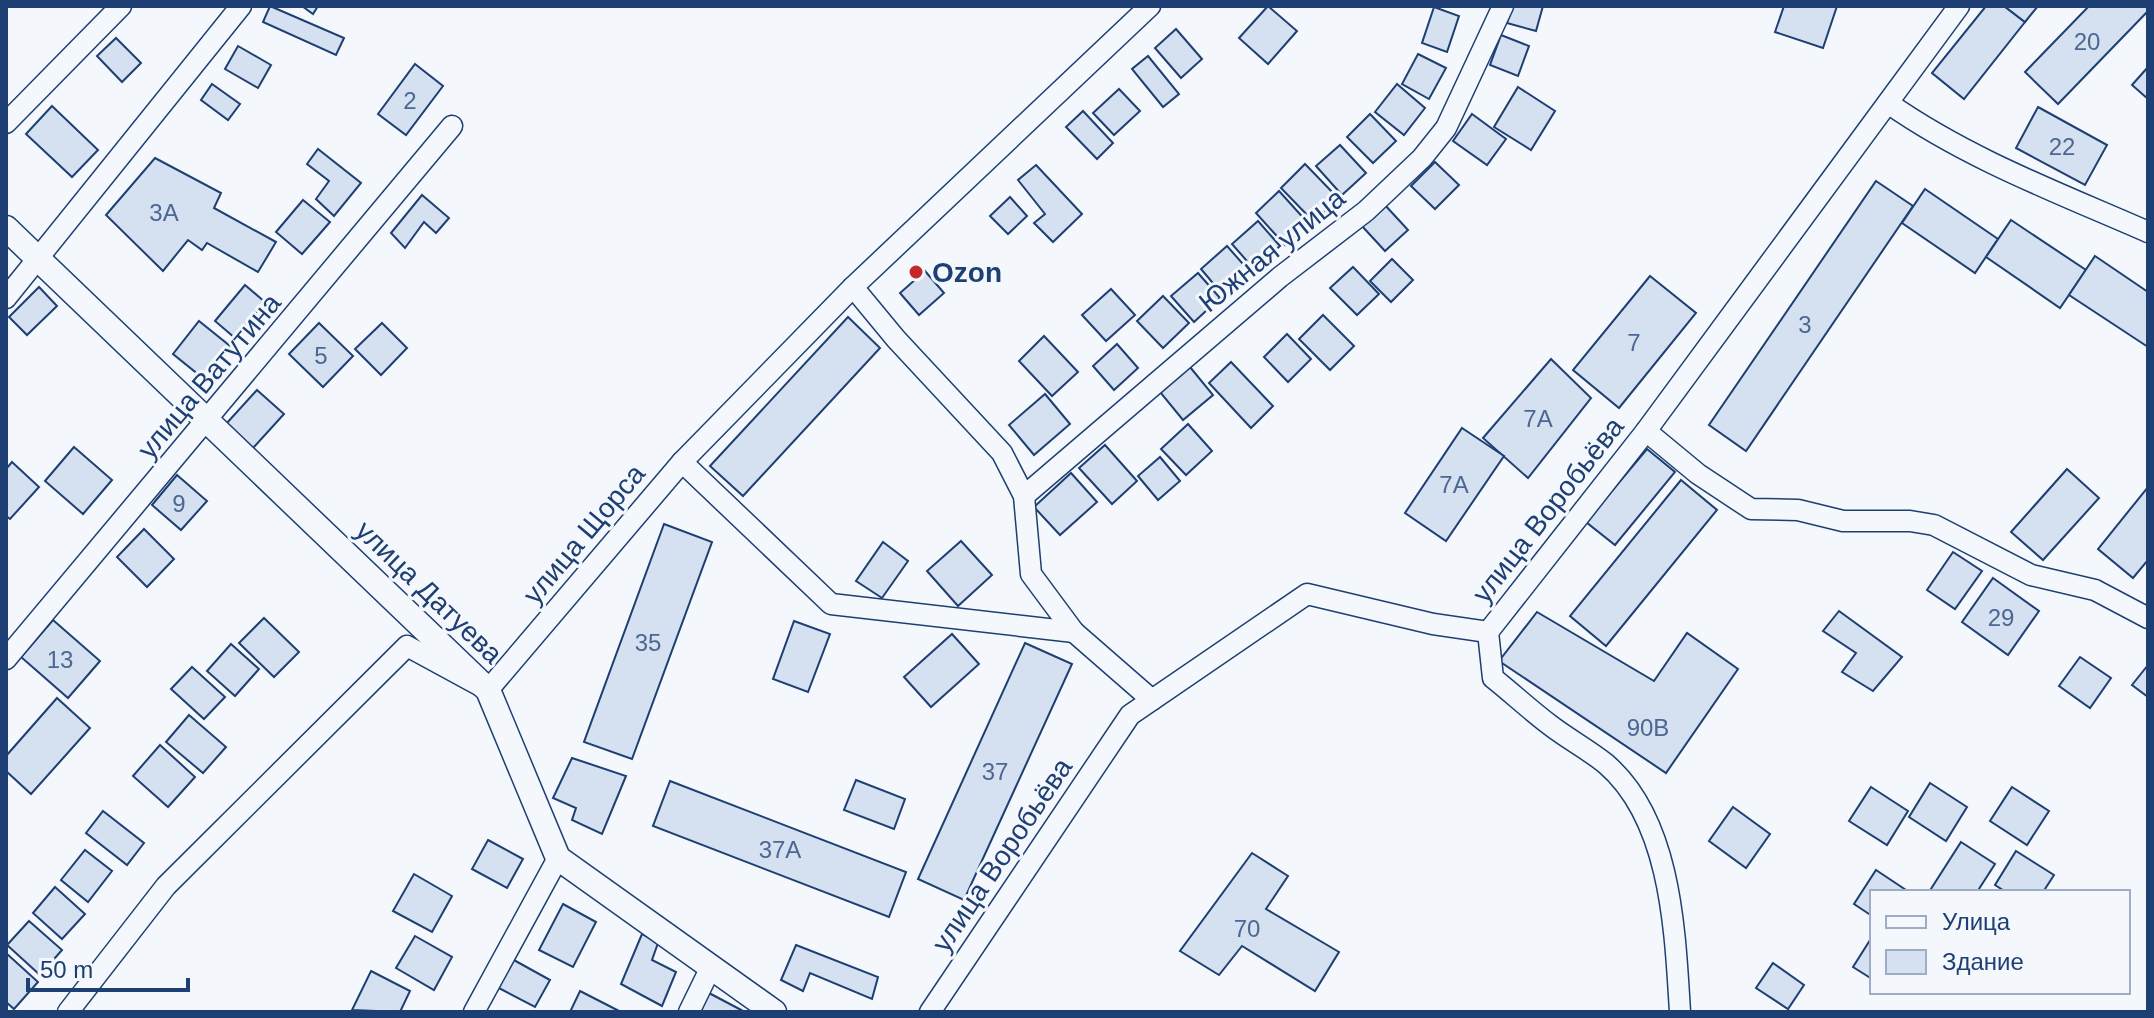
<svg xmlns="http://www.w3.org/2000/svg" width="2154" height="1018" font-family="Helvetica,sans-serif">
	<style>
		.building { fill: #d5e0f0; stroke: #1d3f73; stroke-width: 2 }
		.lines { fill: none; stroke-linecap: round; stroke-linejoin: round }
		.minor-casing { stroke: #1d3f73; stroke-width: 23 }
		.tertiary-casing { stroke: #1d3f73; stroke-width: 27 }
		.minor { stroke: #f4f7fb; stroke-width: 20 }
		.tertiary { stroke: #f4f7fb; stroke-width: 24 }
		.poi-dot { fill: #c62828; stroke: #f4f7fb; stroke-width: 3 }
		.labels { text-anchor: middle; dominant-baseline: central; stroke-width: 6; stroke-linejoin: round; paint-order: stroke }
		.number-label { font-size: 24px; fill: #4b6792 }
		.street-label { font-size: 28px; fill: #1d3f73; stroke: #f4f7fb }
		.poi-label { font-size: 28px; font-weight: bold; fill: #1d3f73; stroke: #f4f7fb; text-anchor: start }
	</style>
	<rect width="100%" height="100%" fill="#f4f7fb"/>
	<!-- building -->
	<g class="building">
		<path d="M270,6l74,32 -8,17 -73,-33z"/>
		<path d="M302,6h16l-5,8z"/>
		<path d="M1268,6l29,25 -29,33 -29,-26z"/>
		<path d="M1512,6h31l-7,25 -29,-8z"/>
		<path d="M1784,6h53l-14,42 -48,-16z"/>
		<path d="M1986,6h18l21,16 -61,77 -32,-26z"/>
		<path d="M2004,6h34l-13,16z"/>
		<path d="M2089,6h59v5l-90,93 -33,-32z"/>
		<path d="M1434,7l25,9 -12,36 -25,-9z"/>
		<path d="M1176,29l26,30 -21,19 -26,-30z"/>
		<path d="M1501,35l28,11 -11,30 -28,-11z"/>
		<path d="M116,38l25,25 -19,19 -25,-26z"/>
		<path d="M238,46l33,19 -13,23 -33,-19z"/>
		<path d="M1418,54l28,14 -17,31 -27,-15z"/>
		<path d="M1148,56l31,38 -16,13 -31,-38z"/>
		<path d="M415,64l28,22 -37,49 -28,-21z"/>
		<path d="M2148,67v32l-16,-14z"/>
		<path d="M212,84l28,20 -12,16 -27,-20z"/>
		<path d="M1397,84l28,24 -21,27 -29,-23z"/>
		<path d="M1518,87l37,24 -24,39 -37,-23z"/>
		<path d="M1119,89l21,22 -26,24 -21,-22z"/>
		<path d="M52,106l46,44 -26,27 -46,-43z"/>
		<path d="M2038,107l69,38 -22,40 -69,-37z"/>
		<path d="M1083,111l30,32 -16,16 -31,-32z"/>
		<path d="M1370,114l26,27 -23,22 -26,-26z"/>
		<path d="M1472,114l34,25 -19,26 -34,-24z"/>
		<path d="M1340,145l26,28 -24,22 -26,-29z"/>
		<path d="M318,149l43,34 -27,33 -18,-17 13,-18 -22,-17z"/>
		<path d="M155,158l66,35 -7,15 62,34 -18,30 -51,-29 -5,7 -14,-10 -25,31 -57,-56z"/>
		<path d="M1435,162l24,23 -24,24 -24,-23z"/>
		<path d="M1305,164l33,34 -24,24 -33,-34z"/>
		<path d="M1036,165l46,49 -29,28 -19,-19 11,-9 -27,-34z"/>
		<path d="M1876,181l37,25 -167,245 -37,-26z"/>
		<path d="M1925,189l73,50 -23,34 -73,-50z"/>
		<path d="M1279,191l29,32 -23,22 -29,-32z"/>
		<path d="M422,195l27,23 -13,15 -12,-11 -19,26 -14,-15z"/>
		<path d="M1010,197l17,19 -19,18 -18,-18z"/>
		<path d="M303,200l27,22 -28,32 -26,-22z"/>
		<path d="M1384,204l24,26 -23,21 -24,-26z"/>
		<path d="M2011,220l75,50 -26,38 -74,-51z"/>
		<path d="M1258,221l22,25 -26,23 -22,-25z"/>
		<path d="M1227,246l23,26 -27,23 -22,-26z"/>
		<path d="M2095,256l53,36v55l-79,-52z"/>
		<path d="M1392,259l21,21 -22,22 -21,-21z"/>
		<path d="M1353,267l26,27 -22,21 -27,-27z"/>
		<path d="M925,271l19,22 -25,22 -19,-22z"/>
		<path d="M1198,273l22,25 -26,24 -23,-26z"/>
		<path d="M1650,276l46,37 -77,95 -46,-38z"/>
		<path d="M245,285l20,17 -30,36 -20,-17z"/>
		<path d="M39,287l18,19 -30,29 -18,-18z"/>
		<path d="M1111,289l24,26 -29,26 -24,-26z"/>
		<path d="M1163,296l26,27 -26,25 -26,-27z"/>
		<path d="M1323,315l31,31 -24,24 -31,-31z"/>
		<path d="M848,317l32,31 -137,148 -33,-30z"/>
		<path d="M199,321l31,25 -26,33 -31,-25z"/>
		<path d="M319,323l34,33 -30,31 -34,-33z"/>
		<path d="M382,323l25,25 -26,27 -26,-26z"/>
		<path d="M1287,334l24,25 -23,23 -24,-25z"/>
		<path d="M1044,336l34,36 -26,24 -33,-35z"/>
		<path d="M1117,344l21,24 -24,22 -21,-24z"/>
		<path d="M1551,359l40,39 -63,80 -45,-40z"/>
		<path d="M1231,362l42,44 -22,22 -42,-45z"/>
		<path d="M1190,367l23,28 -30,25 -23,-28z"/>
		<path d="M257,390l27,24 -31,34 -27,-24z"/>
		<path d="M1045,394l25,30 -36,31 -25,-30z"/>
		<path d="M1188,424l24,27 -26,24 -25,-26z"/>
		<path d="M1462,428l42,28 -58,85 -41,-28z"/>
		<path d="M1105,445l32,36 -25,23 -33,-36z"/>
		<path d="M74,447l38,33 -29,34 -38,-33z"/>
		<path d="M1647,449l28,23 -60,73 -29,-23z"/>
		<path d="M1160,457l20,24 -22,19 -20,-24z"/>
		<path d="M12,462l27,25 -29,32 -4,-3v-47z"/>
		<path d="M2067,469l32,29 -56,62 -32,-28z"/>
		<path d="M1071,473l26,29 -37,33 -26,-28z"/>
		<path d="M177,475l30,26 -26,29 -29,-25z"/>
		<path d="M1681,480l36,30 -111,136 -36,-30z"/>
		<path d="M2148,487v73l-15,18 -35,-29z"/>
		<path d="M664,524l48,18 -80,217 -48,-17z"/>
		<path d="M144,529l30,30 -27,28 -30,-30z"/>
		<path d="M961,541l31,34 -34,31 -31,-35z"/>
		<path d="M883,542l25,19 -26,37 -26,-17z"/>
		<path d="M1953,552l29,19 -27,38 -28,-19z"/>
		<path d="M1993,578l46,33 -31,44 -46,-33z"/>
		<path d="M1839,611l63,46 -29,34 -31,-19 14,-19 -33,-22z"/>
		<path d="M1537,612l117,69 33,-48 51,36 -72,104 -167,-112z"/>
		<path d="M264,618l35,34 -25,25 -35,-34z"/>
		<path d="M53,620l47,41 -32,37 -47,-41z"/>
		<path d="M794,621l36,13 -22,58 -35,-13z"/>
		<path d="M952,634l27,30 -48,43 -27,-30z"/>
		<path d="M1025,643l47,21 -108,236 -46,-21z"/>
		<path d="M231,644l28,25 -24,27 -28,-25z"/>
		<path d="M2080,657l31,21 -21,30 -31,-22z"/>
		<path d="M2148,665v32l-16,-12z"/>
		<path d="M192,667l33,30 -21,22 -33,-30z"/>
		<path d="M57,698l33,30 -59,66 -25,-23v-15z"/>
		<path d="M189,715l37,32 -23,26 -37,-31z"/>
		<path d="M160,745l35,32 -27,30 -35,-31z"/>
		<path d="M572,758l54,18 -24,58 -30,-14 4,-12 -23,-10z"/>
		<path d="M856,780l49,19 -11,30 -50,-19z"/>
		<path d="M670,781l236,91 -17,45 -236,-91z"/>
		<path d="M1930,783l37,24 -21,34 -37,-24z"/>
		<path d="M1871,787l37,24 -21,34 -38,-24z"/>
		<path d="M2012,787l37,24 -22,34 -37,-24z"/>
		<path d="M1733,807l37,27 -24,34 -37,-27z"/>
		<path d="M103,811l41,32 -17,22 -41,-32z"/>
		<path d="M488,840l35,19 -16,29 -35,-19z"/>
		<path d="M1961,842l34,22 -18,28h-48z"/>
		<path d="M85,850l27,21 -24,31 -27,-22z"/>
		<path d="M2016,851l38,24 -11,17h-37l-11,-7z"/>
		<path d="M1252,853l36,23 -22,33 73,43 -24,39 -73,-45 -23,29 -39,-24z"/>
		<path d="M1876,870l33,22h-37v24l-18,-12z"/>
		<path d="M414,874l38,22 -20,36 -39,-21z"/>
		<path d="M55,887l30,27 -23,25 -29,-26z"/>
		<path d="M563,904l33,18 -23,45 -34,-17z"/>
		<path d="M29,921l33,29 -22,25 -33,-30z"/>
		<path d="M642,934l16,9 -6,17 24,12 -14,34 -41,-22z"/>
		<path d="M415,936l37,21 -18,33 -38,-22z"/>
		<path d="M1872,937v42l-19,-12z"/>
		<path d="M796,945l82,32 -6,22 -62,-26 -7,18 -22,-11z"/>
		<path d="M6,953l32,29 -24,27 -8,-7z"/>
		<path d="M512,959l38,21 -15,27 -38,-20z"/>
		<path d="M1773,963l31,22 -16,24 -32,-21z"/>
		<path d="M371,971l39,20 -10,21 -48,-2z"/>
		<path d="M580,991l41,21h-51z"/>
		<path d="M709,993l36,19h-46z"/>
	</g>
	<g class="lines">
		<!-- minor casing -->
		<g class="minor-casing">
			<g id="minor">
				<path d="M1888,103c80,56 171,90 260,129"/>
				<path d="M6,123l115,-117"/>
				<path d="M853,287l43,52 106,114 22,43 7,78 43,58 78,68"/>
				<path d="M6,298l235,-292"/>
				<path d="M1646,431l52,43 53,35 47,1 45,11h67l24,4 97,50 64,15 53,28"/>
				<path d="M682,462l149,142 243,28"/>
				<path d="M1024,496l256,-219 86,-66 56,-53 24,-30 57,-122"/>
				<path d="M1488,632l5,46c19,15 37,32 57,47 18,14 39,25 56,39 66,57 69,169 74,248"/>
				<path d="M6,659l446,-533"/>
				<path d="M68,1012l98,-126 241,-240 81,44 194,-228 171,-175 297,-281"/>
				<path d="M474,1012l84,-154"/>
				<path d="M689,1012l21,-43"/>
				<path d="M930,1012l200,-297 177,-121 126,30 55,8 158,-201 313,-425"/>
			</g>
		</g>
		<!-- tertiary casing -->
		<g class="tertiary-casing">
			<path id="tertiary" d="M6,228l482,462 70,168 216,154"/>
		</g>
		<!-- minor -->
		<use href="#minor" class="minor"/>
		<!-- tertiary -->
		<use href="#tertiary" class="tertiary"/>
	</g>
	<!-- markers -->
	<circle class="poi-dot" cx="916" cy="272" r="8"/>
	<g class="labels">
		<!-- number labels -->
		<g class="number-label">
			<text x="2087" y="41">20</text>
			<text x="410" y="100">2</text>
			<text x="2062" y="146">22</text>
			<text x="164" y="212">3А</text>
			<text x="1805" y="324">3</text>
			<text x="1634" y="342">7</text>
			<text x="321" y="355">5</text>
			<text x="1538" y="418">7А</text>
			<text x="1454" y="484">7А</text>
			<text x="179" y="503">9</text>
			<text x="2001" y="617">29</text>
			<text x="648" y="642">35</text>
			<text x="60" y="659">13</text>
			<text x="1648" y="727">90В</text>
			<text x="995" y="771">37</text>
			<text x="780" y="849">37А</text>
			<text x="1247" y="928">70</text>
		</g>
		<!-- street labels -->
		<g class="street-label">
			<text transform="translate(1272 250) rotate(-39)">Южная улица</text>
			<text transform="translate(209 376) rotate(-50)">улица Ватутина</text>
			<text transform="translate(1548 510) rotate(-52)">улица Воробьёва</text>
			<text transform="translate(584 534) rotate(-50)">улица Щорса</text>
			<text transform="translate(429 592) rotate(44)">улица Датуева</text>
			<text transform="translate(1002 855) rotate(-56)">улица Воробьёва</text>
		</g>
		<!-- poi labels -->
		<g class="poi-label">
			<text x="932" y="272">Ozon</text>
		</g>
	</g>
	<!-- border -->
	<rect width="2154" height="1018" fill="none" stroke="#1d3f73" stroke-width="16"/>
	<!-- legend -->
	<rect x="1870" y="890" width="260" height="104" fill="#f4f7fb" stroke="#9eadc5" stroke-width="2"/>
	<rect x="1886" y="916" width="40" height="12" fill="#f4f7fb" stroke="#9eadc5" stroke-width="2"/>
	<text x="1942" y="930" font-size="24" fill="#1d3f73">Улица</text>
	<rect x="1886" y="950" width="40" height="24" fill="#d5e0f0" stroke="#9eadc5" stroke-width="2"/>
	<text x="1942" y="970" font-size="24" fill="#1d3f73">Здание</text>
	<!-- scale -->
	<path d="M28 978v12h160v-12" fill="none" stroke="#1d3f73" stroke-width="4"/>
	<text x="40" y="978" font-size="24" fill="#1d3f73" stroke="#f4f7fb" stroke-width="6" paint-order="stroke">50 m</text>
</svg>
